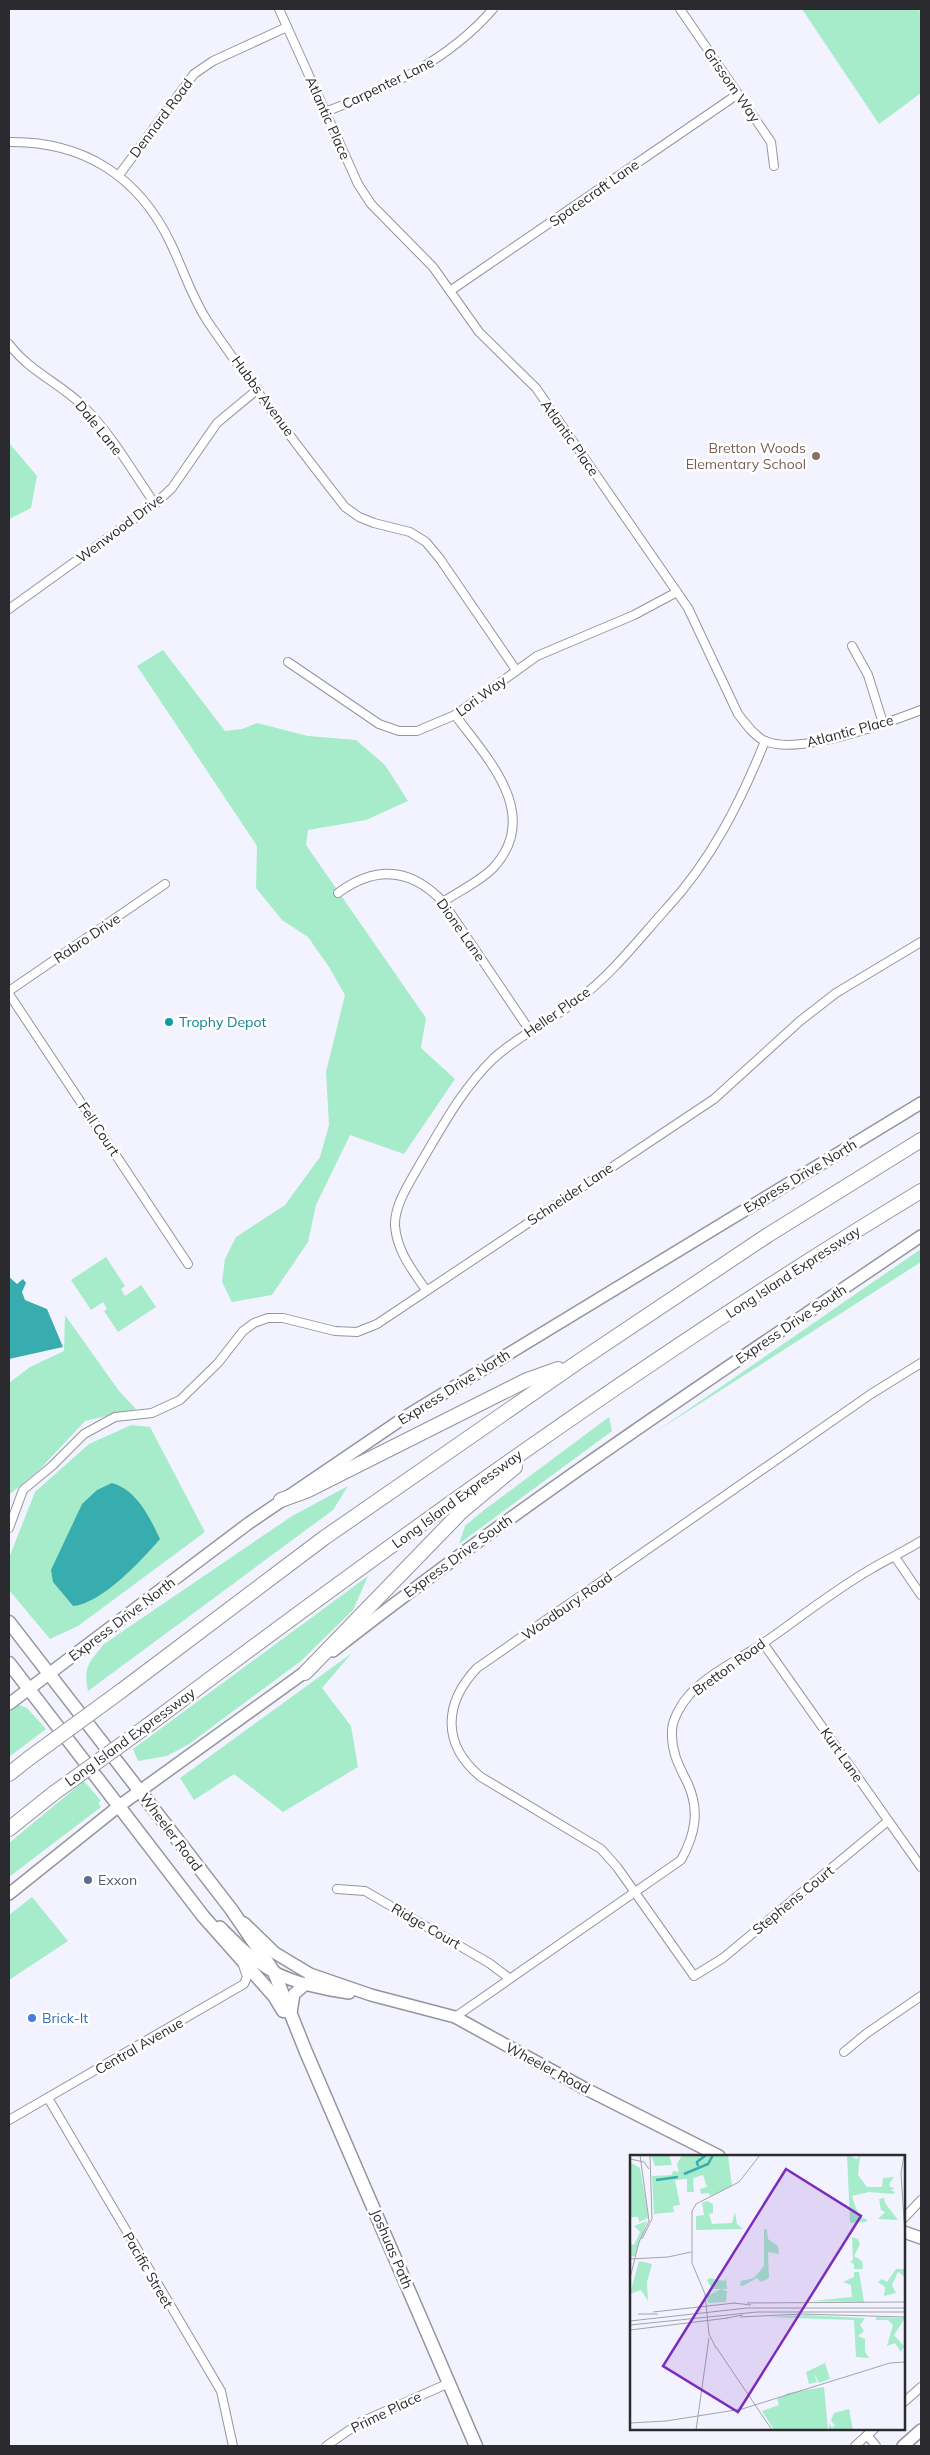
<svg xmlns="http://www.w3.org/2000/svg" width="930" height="2455" font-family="Mulish,sans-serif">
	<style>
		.green { fill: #a6ecca; fill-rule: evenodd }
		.water { fill: #38adaf }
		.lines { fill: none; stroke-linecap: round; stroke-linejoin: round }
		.street-casing { stroke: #94959f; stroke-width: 10 }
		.secondary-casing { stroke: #94959f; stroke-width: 14 }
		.primary-casing { stroke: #94959f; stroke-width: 15 }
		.highway-casing { stroke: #94959f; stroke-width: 16 }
		.street { stroke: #fff; stroke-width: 8 }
		.secondary { stroke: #fff; stroke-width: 11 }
		.primary { stroke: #fff; stroke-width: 12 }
		.highway { stroke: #fff; stroke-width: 14 }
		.highway-bridge-casing { stroke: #94959f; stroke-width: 16; stroke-linecap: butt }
		.highway-bridge { stroke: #fff; stroke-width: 14 }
		.education-dot { fill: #8d6e63; stroke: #fff; stroke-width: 2 }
		.culture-dot { fill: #0f9aa8; stroke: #fff; stroke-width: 2 }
		.service-dot { fill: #5c6f8a; stroke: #fff; stroke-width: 2 }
		.shop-dot { fill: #3f7fe0; stroke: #fff; stroke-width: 2 }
		.labels { text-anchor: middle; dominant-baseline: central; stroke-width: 5; stroke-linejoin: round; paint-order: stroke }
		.street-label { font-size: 14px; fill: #2b2b2f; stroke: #fff }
		.education-label { font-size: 14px; fill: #785e54; stroke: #fff; text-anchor: end }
		.culture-label { font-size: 14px; fill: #0d838f; stroke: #fff; text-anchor: start }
		.service-label { font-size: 14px; fill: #4e5e75; stroke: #fff; text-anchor: start }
		.shop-label { font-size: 14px; fill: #366cbe; stroke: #fff; text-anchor: start }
		.inset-river { fill: none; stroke: #38adaf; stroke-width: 2.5 }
		.inset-road { fill: none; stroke: #a2a3ab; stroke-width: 1 }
		.view { fill: #7b2cbf; fill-opacity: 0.15; stroke: #7b2cbf; stroke-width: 2.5 }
		.inset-edge { fill: none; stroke: #2b2b2f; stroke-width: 2.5 }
	</style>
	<rect width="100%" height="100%" fill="#f2f3fe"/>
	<!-- green -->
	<g class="green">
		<path d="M802,9h117l2,8v76l-42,31z"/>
		<path d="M9,443l28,33 -6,32 -22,11z"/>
		<path d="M163,650l62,81 17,-2 15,-6 51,13 48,4 29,25 23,36 -42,19 -58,10 -2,15 120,173 -5,30 34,31 -51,75 -54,-19 -34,70 -8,37 -36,53 -40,7 -10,-20 3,-23 11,-22 49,-32 35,-48 9,-32 -3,-53 19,-77 -16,-28 -21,-30 -26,-17 -26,-32 1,-42 -120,-180z"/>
		<path d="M921,1249v13l-267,171z"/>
		<path d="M106,1257l19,29 -4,3 4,7 16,-11 15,22 -38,25 -14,-21 3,-2 -4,-7 -12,8 -20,-30z"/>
		<path d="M65,1315l54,76 17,18 -51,12 -44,47 -32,27v-112l21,-16 34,-16z"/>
		<path d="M609,1417l3,14 -153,113 6,-18 19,-16z"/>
		<path d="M131,1425l19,2 55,105 -127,94 -28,13 -41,-49v-32l26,-66 54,-48zM82,1504l-9,102 -20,-24z"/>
		<path d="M348,1486l-15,24 -245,181c-5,-25 1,-28 16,-47l188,-128z"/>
		<path d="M368,1576l-15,34 -52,51 -112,83 -22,12 -29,5 -5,-12z"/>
		<path d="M352,1653l-30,35 29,38 7,41 -75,45 -49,-38 -40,26 -14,-22z"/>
		<path d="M19,1705l8,3 19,21 -37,28v-45z"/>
		<path d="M84,1781l17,20 -3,2 3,4 -92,70v-34z"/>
		<path d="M32,1897l36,44 -59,39v-65z"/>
	</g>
	<!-- water -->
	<g class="water">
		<path d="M9,1277l8,7 6,-5 3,4 -4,9 3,8 22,9 16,38 -54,12z"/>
		<path d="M112,1483c25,7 38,35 48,56 -18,21 -59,65 -87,67l-20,-24 -2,-12 31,-66 15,-14z"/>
	</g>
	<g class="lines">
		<!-- street casing -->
		<g class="street-casing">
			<g id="street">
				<path d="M279,9l79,175 13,20 62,63 46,65 57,56 152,220 50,106c7,9 16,22 27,27 34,15 122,-18 156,-31"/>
				<path d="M680,9l91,133 3,24"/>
				<path d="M325,112c63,-24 123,-51 168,-103"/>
				<path d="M9,142c74,-1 130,34 162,102 13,27 20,52 37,78 43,63 90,125 137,185l14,10 15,6 36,9 16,10 14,17 76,111"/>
				<path d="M119,175l75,-101 19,-13 74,-34"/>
				<path d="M450,291l288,-197"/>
				<path d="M9,344c19,26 50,39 73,61 29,28 50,66 73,99"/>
				<path d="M9,609l146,-105 17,-16 45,-65 41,-34"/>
				<path d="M852,646l16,29 15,48"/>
				<path d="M288,662l91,62 20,7h18l38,-16 82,-59 97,-41 43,-23"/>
				<path d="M338,893c38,-28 73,-25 105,9l87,129"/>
				<path d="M443,902c16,-11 38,-21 51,-35 48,-53 -7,-109 -39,-152"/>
				<path d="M9,991l156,-107"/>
				<path d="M9,994l179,270"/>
				<path d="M426,1290c-14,-20 -29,-39 -31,-64 -1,-21 15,-44 25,-62 22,-37 42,-75 73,-105 26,-24 59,-39 87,-61 31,-23 60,-60 86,-89 45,-48 75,-108 99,-168"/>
				<path d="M9,1528l14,-38 29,-24 32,-32 31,-17 37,-4 28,-13 38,-37 25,-32 11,-8 14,-5h15l52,13 22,1 20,-8 337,-225 86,-78 36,-28 85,-51"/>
				<path d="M895,1557l26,38"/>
				<path d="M763,1643l158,224"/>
				<path d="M888,1821l-165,137 -29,18 -77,-109 -16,-18 -120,-72c-39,-32 -38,-73 -4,-109l394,-274 50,-31"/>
				<path d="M337,1889l28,2 124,72 20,15"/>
				<path d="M455,2017l226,-157c14,-25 19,-49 7,-76 -9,-18 -17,-32 -16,-53 0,-12 10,-28 18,-37 20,-21 48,-34 72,-50 36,-25 71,-53 109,-75 17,-10 34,-18 50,-28"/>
				<path d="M844,2052l23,-19 54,-37"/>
				<path d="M48,2098l173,293 12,55"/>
				<path d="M9,2120l235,-136 3,-7 -4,-12"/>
				<path d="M904,2218l17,-18"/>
				<path d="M904,2402l17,-15"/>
				<path d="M867,2435l9,11"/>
				<path d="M326,2446l35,-24 88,-39"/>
				<path d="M855,2446l19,-17"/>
			</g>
		</g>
		<!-- secondary casing -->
		<g class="secondary-casing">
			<g id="secondary">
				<path d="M333,1651c189,-148 389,-280 588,-415"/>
				<path d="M9,1704l240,-181 159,-108 513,-312"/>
				<path d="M9,1894l110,-88 193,-139"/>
				<path d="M244,1923l31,30 35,21 61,21 84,22 129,71 135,68"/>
				<path d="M220,1927c16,16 34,35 54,45 20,11 52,18 75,21"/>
				<path d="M291,2013l3,-19 13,-11"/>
				<path d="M904,2232l17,6"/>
				<path d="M903,2446l18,-16"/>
			</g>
		</g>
		<!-- primary casing -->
		<g class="primary-casing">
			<g id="primary">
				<path d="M9,1622l222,287 43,63 32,80 170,394"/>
				<path d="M9,1663l194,253 71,80 9,15"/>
			</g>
		</g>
		<!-- highway casing -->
		<g class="highway-casing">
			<g id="highway">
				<path d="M281,1500l25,-9 221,-111 31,-11"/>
				<path d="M305,1673l157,-162 53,-44"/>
				<path d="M121,1691l203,-153 254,-176 190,-127 153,-95"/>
				<path d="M147,1726c251,-188 506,-373 774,-535"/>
				<path d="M9,1774l19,-15"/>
				<path d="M9,1829l45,-36"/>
			</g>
		</g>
		<!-- street -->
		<use href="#street" class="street"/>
		<!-- secondary -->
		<use href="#secondary" class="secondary"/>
		<!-- primary -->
		<use href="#primary" class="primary"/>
		<!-- highway -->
		<use href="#highway" class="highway"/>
		<!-- highway-bridge casing -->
		<g class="highway-bridge-casing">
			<g id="highway-bridge">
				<path d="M28,1759l93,-68"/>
				<path d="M54,1793l93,-67"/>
			</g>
		</g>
		<!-- highway-bridge -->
		<use href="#highway-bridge" class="highway-bridge"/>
	</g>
	<!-- markers -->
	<circle class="education-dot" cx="816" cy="456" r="5"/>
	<circle class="culture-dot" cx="169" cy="1022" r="5"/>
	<circle class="service-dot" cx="88" cy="1880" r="5"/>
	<circle class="shop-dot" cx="32" cy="2018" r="5"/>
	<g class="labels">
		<!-- street labels -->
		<g class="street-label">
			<text transform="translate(388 83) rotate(-26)">Carpenter Lane</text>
			<text transform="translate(732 85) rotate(55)">Grissom Way</text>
			<text transform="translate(161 118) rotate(-53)">Dennard Road</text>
			<text transform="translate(328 118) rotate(66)">Atlantic Place</text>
			<text transform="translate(594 193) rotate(-35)">Spacecraft Lane</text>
			<text transform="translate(263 396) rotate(54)">Hubbs Avenue</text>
			<text transform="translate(99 428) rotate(51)">Dale Lane</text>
			<text transform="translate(570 438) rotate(55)">Atlantic Place</text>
			<text transform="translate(120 528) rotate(-37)">Wenwood Drive</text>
			<text transform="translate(481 696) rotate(-36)">Lori Way</text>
			<text transform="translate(850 731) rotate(-15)">Atlantic Place</text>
			<text transform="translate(461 930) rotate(55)">Dione Lane</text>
			<text transform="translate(87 938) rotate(-34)">Rabro Drive</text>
			<text transform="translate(557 1012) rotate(-35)">Heller Place</text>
			<text transform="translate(99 1129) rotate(56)">Fell Court</text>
			<text transform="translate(800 1176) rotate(-31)">Express Drive North</text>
			<text transform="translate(570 1194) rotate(-34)">Schneider Lane</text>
			<text transform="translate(793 1272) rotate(-33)">Long Island Expressway</text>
			<text transform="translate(791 1324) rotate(-34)">Express Drive South</text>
			<text transform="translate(454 1387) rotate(-32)">Express Drive North</text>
			<text transform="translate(457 1499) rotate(-36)">Long Island Expressway</text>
			<text transform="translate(458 1556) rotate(-36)">Express Drive South</text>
			<text transform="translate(567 1606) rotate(-35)">Woodbury Road</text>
			<text transform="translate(122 1619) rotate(-37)">Express Drive North</text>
			<text transform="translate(729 1667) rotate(-36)">Bretton Road</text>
			<text transform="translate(130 1737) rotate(-36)">Long Island Expressway</text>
			<text transform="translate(842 1755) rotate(55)">Kurt Lane</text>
			<text transform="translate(171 1832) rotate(53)">Wheeler Road</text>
			<text transform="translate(793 1900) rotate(-39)">Stephens Court</text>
			<text transform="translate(426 1926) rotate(30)">Ridge Court</text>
			<text transform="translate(139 2046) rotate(-30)">Central Avenue</text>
			<text transform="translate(548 2068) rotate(28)">Wheeler Road</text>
			<text transform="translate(392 2249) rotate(67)">Joshuas Path</text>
			<text transform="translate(148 2270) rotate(60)">Pacific Street</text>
			<text transform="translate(386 2412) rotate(-26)">Prime Place</text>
		</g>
		<!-- education labels -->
		<g class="education-label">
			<text x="806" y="448">Bretton Woods<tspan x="806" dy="16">Elementary School</tspan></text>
		</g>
		<!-- culture labels -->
		<g class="culture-label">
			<text x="179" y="1022">Trophy Depot</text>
		</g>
		<!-- service labels -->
		<g class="service-label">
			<text x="98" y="1880">Exxon</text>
		</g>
		<!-- shop labels -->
		<g class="shop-label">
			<text x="42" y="2018">Brick-It</text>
		</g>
	</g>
	<!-- overview -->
	<g transform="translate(630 2155)">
		<rect width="275" height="275" fill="#f2f3fe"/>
		<path d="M21,0h18l3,10 -17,1zM52,0h46l4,31 -22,10 -1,-3 -8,1 -1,-5 7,-2 -4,-12 -10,3 1,14h-7v-13l-12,1 5,25 -7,1 1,6 -20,2 -2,-38 20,-1 1,-4 6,1 -2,-8zM217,0l10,4 3,-4 -2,20 9,12h15l1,-9 11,-1 -5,7 1,3 5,1 -4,2 4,2 -2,2 -24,-2 -17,4 7,21 8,2 -1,3 -16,1zM0,7l10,6 6,34 2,16 -9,4 -1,-5h-8zM254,43l1,5 13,17 -20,-1 7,-7 -4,-2 -2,-11zM77,46l6,3v9l-4,1 3,10 20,-1 3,-11 2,12 6,5 -47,1v-14l8,-1 -2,-12zM17,66l-12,35 -5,1v-13l4,1 6,-13 -6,-6zM134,74h3l1,10 10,7 1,8 -11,-2 1,26 -8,4 -4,-4 -14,8 -3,-1 1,-4 13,-3 10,-12zM222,82l6,2 2,5 -6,12 8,5 1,8h-9v-5l-4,-2 3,-2zM9,106l13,3 -5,18 1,19 -7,-11 -11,4zM266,114h9v8l-7,-5 -6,13 4,8 -12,3 1,-9 -7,-5 4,-3 5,3zM224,117h5l5,30 -52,-1 40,-4 -1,-12 -8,-3 11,-5zM80,123l14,3 2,-3 1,11h-15l-5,-9zM91,134l6,2 -1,11 -18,1 -1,-7zM175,160l60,3 -5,7 4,6 -6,5 7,3v13l4,6 -13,-1 -2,-37 -87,-3zM246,162l29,1 -11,17 10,11 -3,6 -6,-9 -8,3 6,-21 -5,-5h-12zM195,208l5,16 -11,4 -5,-10 3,9 -8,2 -3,-12zM194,232l4,43h-54l-12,-19 17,-6 -2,-6 11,-6zM219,254l4,21h-24v-7l3,5 3,-3 -4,-4 3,-8z" fill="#a6ecca"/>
		<path class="inset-river" d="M68,11l-1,-4 9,-7M54,19l24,-10 5,-9M26,25l22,-3"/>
		<path class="inset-road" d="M274,0l-3,18 4,62M0,4l14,3 5,7M12,84l10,-20 -2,-64M0,104l38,-2 23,-5M0,123l9,-36 10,-21 -9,-66M104,148l17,2M117,148l158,-1M23,157l82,-9M8,159h20M110,162l62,-3 103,3M97,163l16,-3M0,166l117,-13h158M0,170l127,-13h148M0,175l98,-12M86,192l56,83M86,193l-7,-14 -4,-40 -13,-31v-52l4,-7 43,-22 21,-27M0,268l36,-2 76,-12 148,-46 15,-1M66,275l13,-92"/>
		<path class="view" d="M156,14l75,47 -123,196 -75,-46z"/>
		<rect width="275" height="275" class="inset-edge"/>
	</g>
	<!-- border -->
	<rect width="930" height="2455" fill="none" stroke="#2b2b2f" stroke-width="20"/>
</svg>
